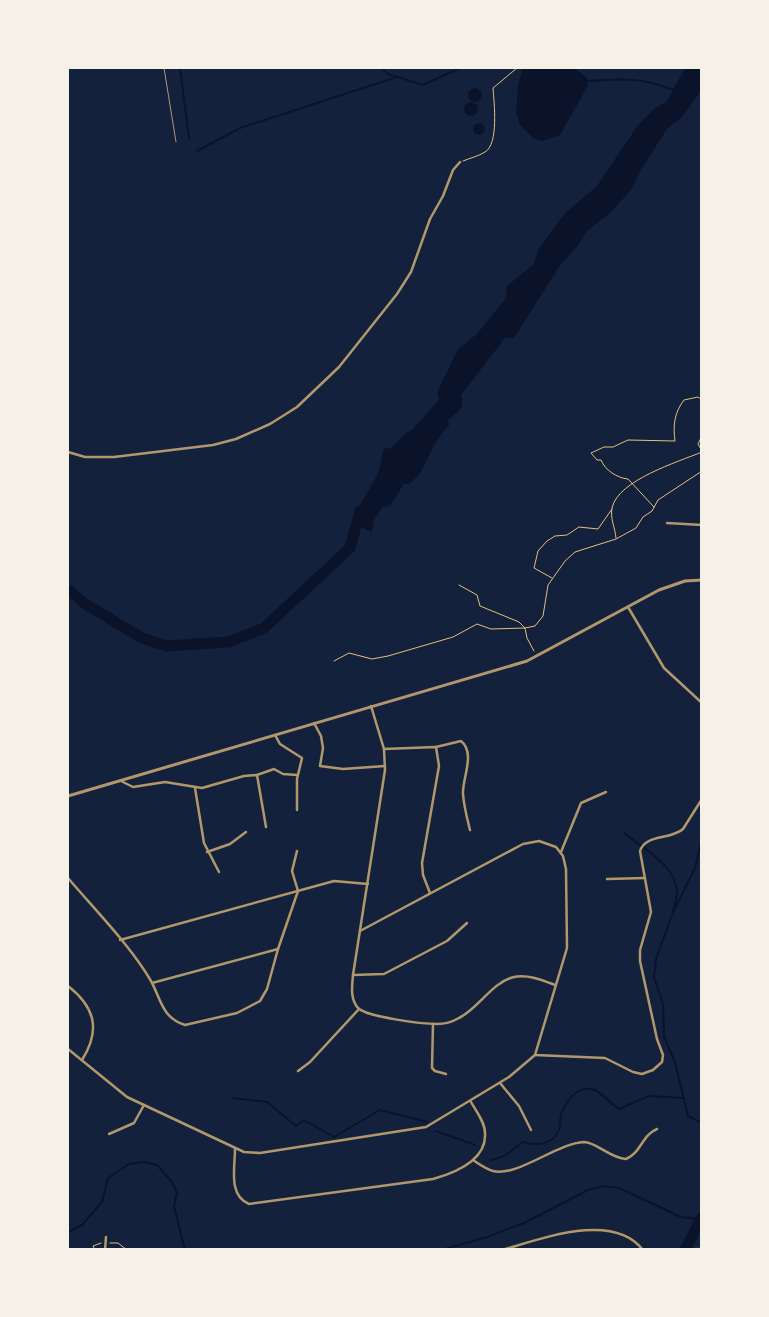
<svg xmlns="http://www.w3.org/2000/svg" width="769" height="1317" font-family="Merriweather,serif">
	<style>
		.water { fill: #0b132b }
		.lines { fill: none; stroke-linecap: round; stroke-linejoin: round }
		.stream { stroke: #0b132b; stroke-width: 2 }
		.river { stroke: #0b132b; stroke-width: 11 }
		.path { stroke: #e5c07b; stroke-width: 1 }
		.service { stroke: #b1986c; stroke-width: 1 }
		.minor { stroke: #b1986c; stroke-width: 2.5 }
		.tertiary { stroke: #b1986c; stroke-width: 3 }
	</style>
	<rect width="100%" height="100%" fill="#14213d"/>
	<!-- water -->
	<g class="water">
		<path d="M523,68h52l12,10 1,8 -28,49 -17,6 -9,-2 -14,-14 -4,-12 2,-28z"/>
		<path d="M685,68h16v23l-19,26 -15,12 -27,42 -9,19 -21,23 -23,18 -11,17 -15,16 -47,74h-9l-44,57c5,14 -4,17 -13,25l1,6c-10,7 -22,34 -28,46 -2,4 -9,9 -12,12h-5l-14,21 -8,3 -8,12 -2,12 -20,-8c6,-22 21,-36 27,-54 3,-9 1,-15 7,-23l4,2 16,-16 6,-3 27,-30 -2,-8 21,-43 19,-15 29,-36 1,-12 27,-22 4,-14 27,-37 32,-27 41,-61 17,-17 12,-7z"/>
		<circle cx="475" cy="95" r="7"/>
		<circle cx="471" cy="109" r="7"/>
		<circle cx="479" cy="129" r="6"/>
	</g>
	<g class="lines">
		<!-- stream -->
		<g class="stream">
			<path d="M180,68l9,70"/>
			<path d="M382,68l6,6 35,11 37,-17"/>
			<path d="M585,81c37,-2 55,-5 90,10"/>
			<path d="M197,151l43,-23 157,-51"/>
			<path d="M624,833c19,15 53,33 53,60 0,6 -3,13 -4,19"/>
			<path d="M702,839l-7,29 -23,47 -16,44 -2,18 9,27 1,33 11,25 13,54 14,7"/>
			<path d="M233,1098l34,4 29,24 8,-6 30,17 46,-27 47,12"/>
			<path d="M436,1131l39,14"/>
			<path d="M490,1160c18,-3 18,-8 33,-18 13,4 30,3 36,-12 1,-5 1,-11 2,-16 5,-13 17,-30 34,-24 6,3 18,15 24,19l30,-13 34,2"/>
			<path d="M68,1232l14,-7 20,-23 6,-24 21,-14 16,-2 12,3 15,17 5,11 -3,13 11,44"/>
			<path d="M441,1250l46,-13 37,-14 64,-33 16,-4 15,2 62,29 18,2"/>
		</g>
		<!-- river -->
		<g class="river">
			<path d="M68,590l19,15 55,33 25,8 62,-4 35,-14 86,-80 10,-37"/>
			<path d="M685,1250l17,-33"/>
		</g>
		<!-- path -->
		<g class="path">
			<path d="M463,161c7,-3 16,-5 22,-9 14,-8 9,-50 8,-64l24,-20"/>
			<path d="M702,436l-4,8 4,7"/>
			<path d="M654,507l-26,-28c-11,-1 -23,-9 -27,-19h-4l-6,-7 13,-6h9l15,-7 47,1c-2,-15 -1,-28 9,-41l14,-3 4,3"/>
			<path d="M616,538c-1,-11 -6,-19 -4,-30 6,-28 66,-46 90,-56"/>
			<path d="M552,578l-18,-10 4,-17 9,-10 8,-5 12,-1 12,-8 19,2 14,-20"/>
			<path d="M534,651l-7,-13 -2,-10 10,-2 8,-10 5,-31 17,-24 10,-9 41,-13 20,-11 7,-11 9,-6 6,-11 44,-29"/>
			<path d="M334,661l15,-8 23,6 16,-3 65,-19 24,-13 14,5 34,-1 -6,-6 -39,-16 -3,-11 -18,-10"/>
			<path d="M110,1243h8l9,7"/>
			<path d="M95,1250l-2,-4 8,-3"/>
		</g>
		<!-- service -->
		<path class="service" d="M164,68l12,74"/>
		<!-- minor -->
		<g class="minor">
			<path d="M68,452l17,5h29l99,-12 23,-6 34,-15 27,-17 42,-40 58,-73 14,-22 19,-53 13,-23 10,-26 7,-8"/>
			<path d="M667,523l35,2"/>
			<path d="M628,607l36,61 38,35"/>
			<path d="M371,706l13,43 1,21 -32,205c-1,11 -3,24 5,33 9,9 64,16 79,16 7,0 15,-2 22,-6 19,-9 33,-36 55,-41 14,-3 28,3 41,8"/>
			<path d="M314,723l7,13 2,12 -3,18 23,3 42,-3"/>
			<path d="M275,735l5,9 22,14 -5,21v31"/>
			<path d="M436,747l25,-6c15,12 1,38 2,53 1,13 4,24 7,36"/>
			<path d="M384,749l52,-2 3,19 -17,97 1,12 7,18"/>
			<path d="M257,775l17,-6 9,5 14,1"/>
			<path d="M121,781l12,6 32,-5 37,6 42,-12 13,-1 9,52"/>
			<path d="M195,788l9,55 15,29"/>
			<path d="M297,851l-5,20 6,20"/>
			<path d="M207,852l23,-8 16,-12"/>
			<path d="M561,852l20,-49 25,-11"/>
			<path d="M68,878c27,32 62,67 83,103 10,18 11,37 34,44l52,-12 23,-12 7,-12 11,-40 20,-58"/>
			<path d="M607,879l38,-1"/>
			<path d="M120,940l214,-59 34,3"/>
			<path d="M353,975l31,-1 63,-33 20,-18"/>
			<path d="M152,983l126,-34"/>
			<path d="M68,986c27,21 33,44 14,74"/>
			<path d="M433,1024l-1,44 3,3 11,3"/>
			<path d="M68,1049l59,48 117,55 16,1 166,-26 83,-50 26,-22 32,-107 -1,-79 -3,-13 -7,-9 -17,-6 -16,3 -163,87"/>
			<path d="M535,1055l70,3 28,14 9,2 11,-4 9,-8 1,-7 -6,-16 -17,-78v-11l11,-38 -11,-61c5,-17 31,-11 43,-22l19,-30"/>
			<path d="M298,1071l12,-9 49,-53"/>
			<path d="M500,1083l19,23 12,24"/>
			<path d="M109,1134l25,-11 10,-18"/>
			<path d="M235,1149c0,18 -7,47 14,55l184,-25c21,-6 54,-19 52,-46 0,-11 -9,-22 -14,-31"/>
			<path d="M473,1160c6,4 13,9 20,11 25,6 64,-28 91,-29 12,0 26,16 42,17 15,-6 16,-24 31,-30"/>
			<path d="M105,1250l1,-13"/>
			<path d="M502,1250c39,-11 111,-39 141,0"/>
			<path d="M675,1250l27,-1"/>
		</g>
		<!-- tertiary -->
		<path class="tertiary" d="M68,796l459,-135 132,-71 26,-9 17,-1"/>
	</g>
	<!-- border -->
	<rect width="769" height="1317" fill="none" stroke="#f6f1e7" stroke-width="138"/>
</svg>
